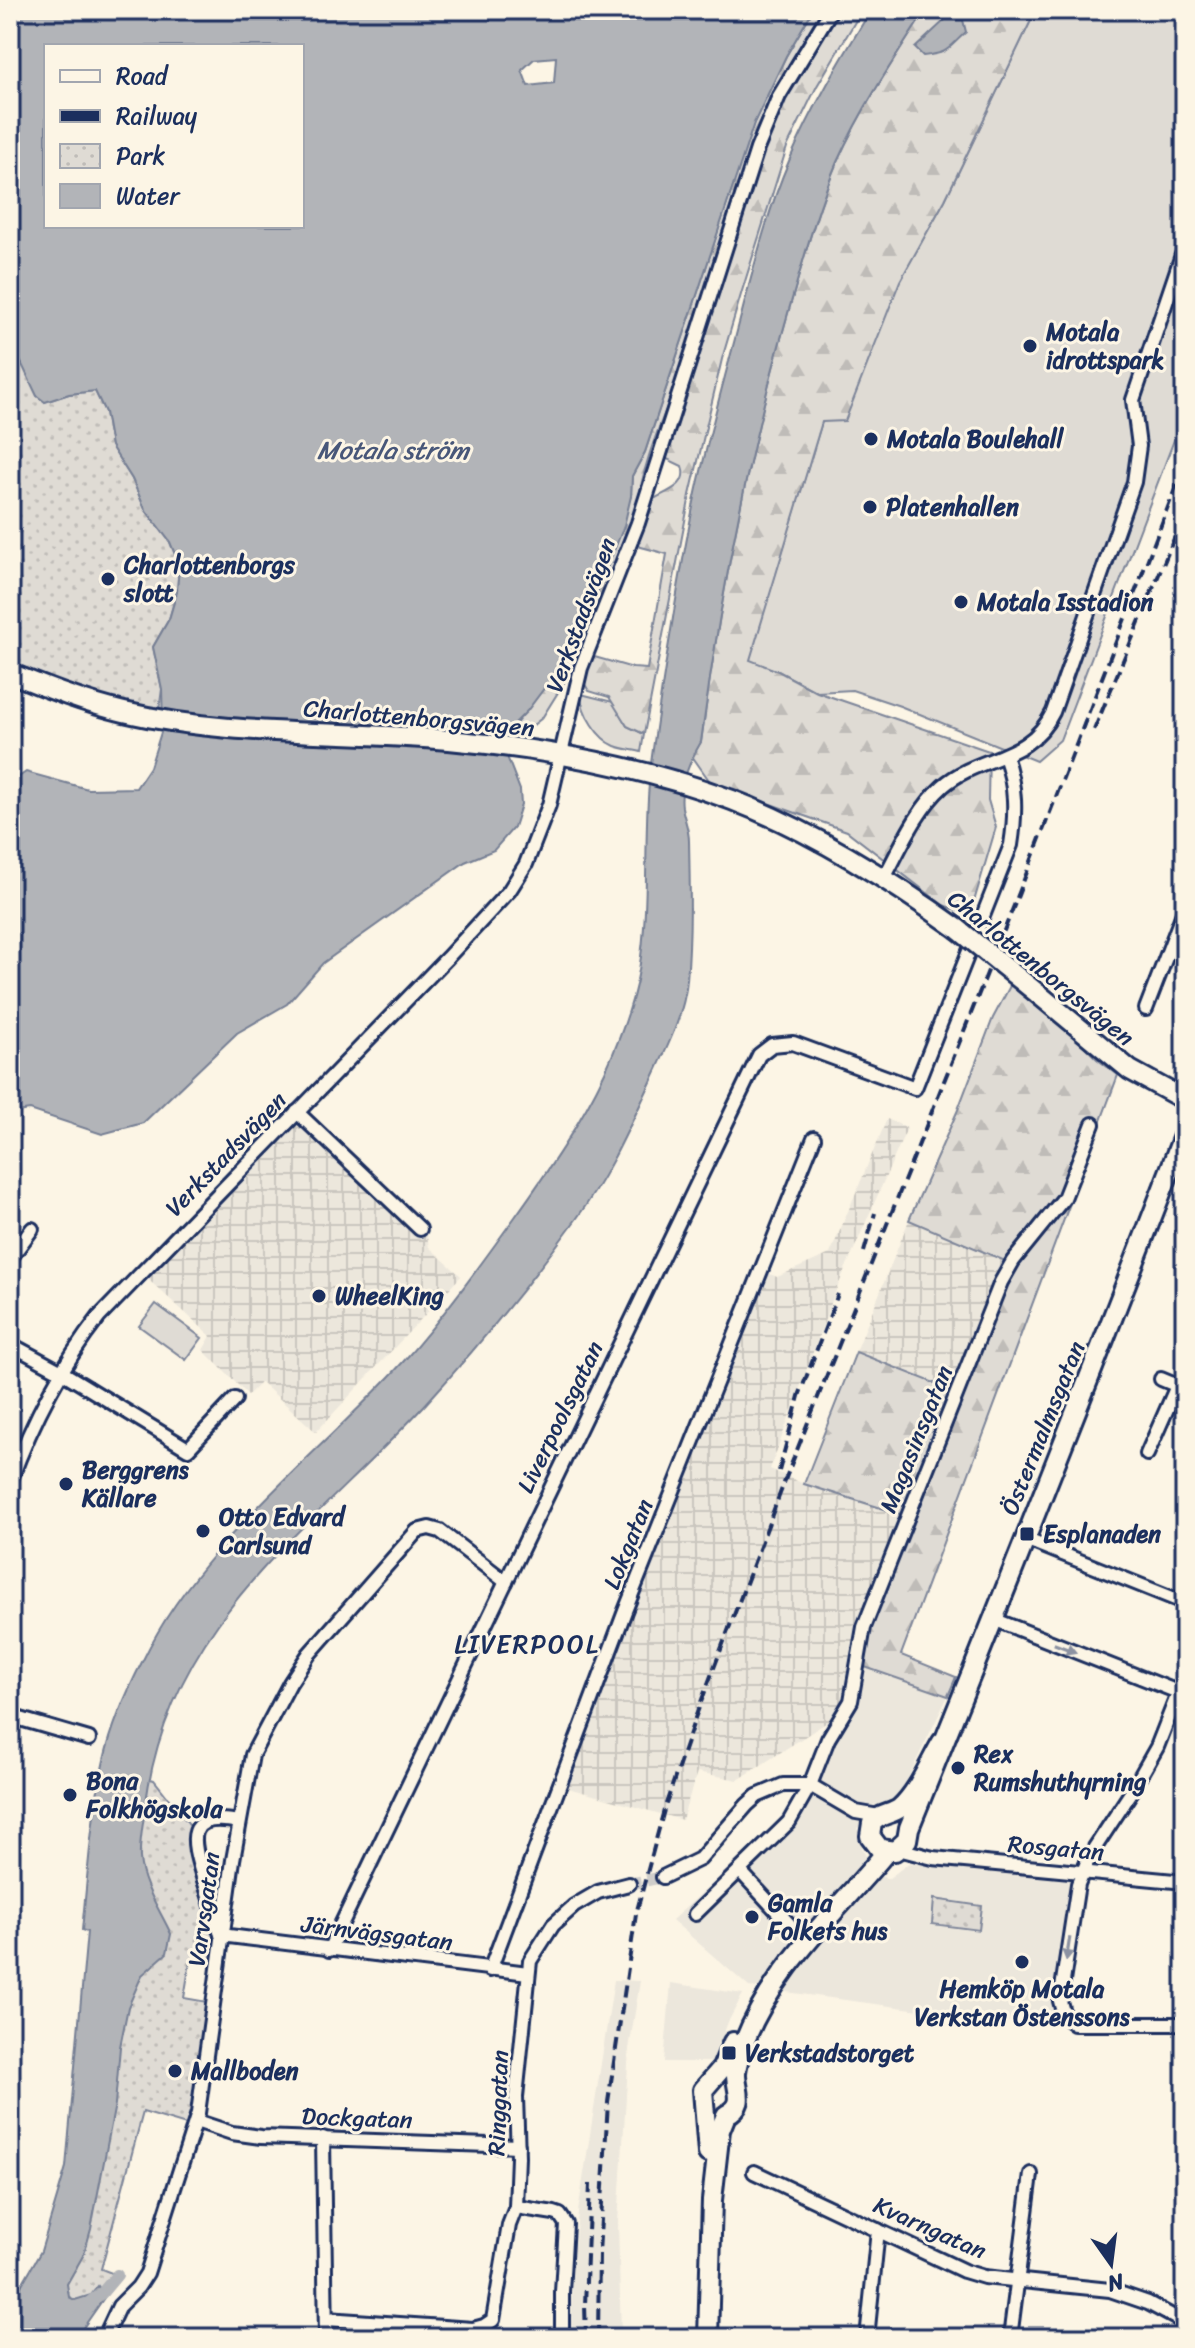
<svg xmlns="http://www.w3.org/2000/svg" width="1195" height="2348" font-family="Sriracha,sans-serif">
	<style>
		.built { fill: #ece7dc }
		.industrial { fill: url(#industrial-grid) }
		.green { fill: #dfdbd4; stroke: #7d8599; stroke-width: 2 }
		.forest { fill: url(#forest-firs); stroke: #7d8599; stroke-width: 2 }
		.park { fill: url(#park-dots); stroke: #7d8599; stroke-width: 2 }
		.water { fill: #b2b4b8; stroke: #767f94; stroke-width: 2; fill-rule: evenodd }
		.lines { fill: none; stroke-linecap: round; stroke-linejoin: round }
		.canal { stroke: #b2b4b8; stroke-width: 12 }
		.minor-tunnel { stroke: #cfcdca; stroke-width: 12; stroke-dasharray: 12 6; stroke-linecap: butt }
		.minor-casing { stroke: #1b2f5e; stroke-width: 18 }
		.secondary-casing { stroke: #1b2f5e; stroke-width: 24 }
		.minor { stroke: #fcf5e5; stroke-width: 12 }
		.secondary { stroke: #fcf5e5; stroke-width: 18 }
		.rail { stroke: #1b2f5e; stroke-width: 4; stroke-dasharray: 12 6; stroke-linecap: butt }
		.secondary-bridge-casing { stroke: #1b2f5e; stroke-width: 24; stroke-linecap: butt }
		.secondary-bridge { stroke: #fcf5e5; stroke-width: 18 }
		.oneway { fill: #8c92a2 }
		.poi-dot { fill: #1b2f5e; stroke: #fcf5e5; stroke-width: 3 }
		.labels { text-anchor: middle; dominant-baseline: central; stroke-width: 6; stroke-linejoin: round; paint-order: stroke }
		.poi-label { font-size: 24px; font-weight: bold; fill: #1b2f5e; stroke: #fcf5e5; text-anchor: start }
		.street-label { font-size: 24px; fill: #1b2f5e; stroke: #fcf5e5 }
		.water-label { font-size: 26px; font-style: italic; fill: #485779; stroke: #fcf5e5 }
		.neighbourhood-label { font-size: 26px; letter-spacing: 2px; fill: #1b2f5e; stroke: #fcf5e5 }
	</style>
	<defs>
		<pattern id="industrial-grid" width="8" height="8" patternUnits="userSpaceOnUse" patternTransform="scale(2)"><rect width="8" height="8" fill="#ece7dc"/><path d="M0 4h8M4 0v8" fill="none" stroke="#cac6bf"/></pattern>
		<pattern id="forest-firs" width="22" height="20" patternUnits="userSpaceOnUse" patternTransform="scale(2)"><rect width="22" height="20" fill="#dfdbd4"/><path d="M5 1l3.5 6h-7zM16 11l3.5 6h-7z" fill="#bfbcb8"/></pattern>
		<pattern id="park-dots" width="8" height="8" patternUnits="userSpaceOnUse" patternTransform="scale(2)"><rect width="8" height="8" fill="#dfdbd4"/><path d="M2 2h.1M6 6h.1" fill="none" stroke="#bfbcb8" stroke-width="1.8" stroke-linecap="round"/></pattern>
	</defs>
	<rect width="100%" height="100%" fill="#fcf5e5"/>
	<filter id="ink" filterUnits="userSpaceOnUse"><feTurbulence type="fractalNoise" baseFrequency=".0125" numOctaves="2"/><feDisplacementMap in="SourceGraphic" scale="16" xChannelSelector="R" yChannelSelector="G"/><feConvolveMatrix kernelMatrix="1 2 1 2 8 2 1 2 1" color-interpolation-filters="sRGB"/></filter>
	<g filter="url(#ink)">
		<!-- built -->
		<g class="built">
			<path d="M859,1665l89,31 -50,102 -10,5 -14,2 -17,24 5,9v10l12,26 14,5 21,-16 169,13 -25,135 3,4 -18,11 -289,-39 -77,-67 146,-131 14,-44 26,-43z"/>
			<path d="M614,1980l26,1 -11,68 -11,173 3,116h-50l1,-70 6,-56z"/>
			<path d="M671,1983l72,11 -15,28 -15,40h-49z"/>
		</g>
		<!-- industrial -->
		<g class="industrial">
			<path d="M298,1112l128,118 3,17 32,29 -145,156 -55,-50 -13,13 -45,-45 8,-14 -69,-62z"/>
			<path d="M887,1119l20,9 -73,167 -64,174 34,15 106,33 -53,155 1,30 -120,78 -41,-8 -15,48 -121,-34 204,-514 12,5 53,-23z"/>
			<path d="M909,1220l108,46 -60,126 -101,-40z"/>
		</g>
		<!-- green -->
		<g class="green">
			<path d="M1036,10h149v401l-125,329 -24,21 -136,-55 -48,-16 -35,2 -39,-21 -29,-10 75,-246 121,-215z"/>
			<path d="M581,694l32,8 14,24 17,8 -3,18c-8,-2 -18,-3 -26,-6 -17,-7 -34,-33 -34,-52z"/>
			<path d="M156,1304l46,34 -16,22 -47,-34z"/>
		</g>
		<!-- forest -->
		<g class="forest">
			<path d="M813,10h10c-17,28 -36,55 -49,84 -40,85 -61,178 -90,267 -16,49 -41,95 -46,145l-63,159 -33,53 -14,11 -17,1 40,-51 33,-54 47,-129 1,-20 13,-24 109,-330 32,-66z"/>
			<path d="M837,10h25l-45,76 -30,61 -45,144 -20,68 -32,136 -46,239 -17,-8 -18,-29 -20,-6 -6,-10 8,-25 42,12 14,1 20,-115 -33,-9 18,-45c15,-9 37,-14 30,-34l-17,-8 93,-295 19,-49 19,-38z"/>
			<path d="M926,10h110l-91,190 -45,81 -55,140 -23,1 -72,238 28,11 39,21 172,59 -1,49 8,27 -26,88 -27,-10 -96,-74 -136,-48 -19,-27 9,-14c19,-145 47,-289 87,-429 14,-48 29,-105 49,-151 24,-53 57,-103 89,-152z"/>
			<path d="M1011,984l46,35 40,40 21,16 -217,580 55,22 -8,19 -89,-31 2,-32 49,-116 -106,-33 52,-132 101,40 60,-126 -108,-46 48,-108 36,-94z"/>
		</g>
		<!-- park -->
		<g class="park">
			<path d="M10,305l7,49 28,48 24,-8 26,-3 10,21 6,34 21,33 13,30 25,33 9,22 -2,28 -8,27 -16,28 9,42 -3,22 -69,-16 -80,-30z"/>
			<path d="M121,1771l33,9 38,48 28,115 -2,22 -28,-3 -6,36 29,5 -17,125 -53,-16 -42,157 16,6 -15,18 -40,29z"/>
			<path d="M934,1899l48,7 -3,24 -47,-6z"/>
		</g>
		<!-- water -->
		<g class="water">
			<path d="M20,10h793l-27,46 -32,67 -109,329 -13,24 -1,20 -7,30 -40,99 -33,54 -24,32 -15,15 -5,23 1,10 12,31 1,15 -7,22 -20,23 -29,12 -142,101 -36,41 -50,29 -94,90 -41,11 -72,-24 -20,3v-330l16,-11 62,17 48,-1 14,-21 13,-41 -1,-37 -9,-42 16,-28 8,-27 2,-28 -9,-22 -25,-33 -13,-30 -21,-33 -6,-34 -10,-21 -26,3 -24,8 -8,-6 -20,-42 -7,-49v-275zM46,46h256v180h-256zM556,57l-2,26 -26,3 -6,-16 12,-11z"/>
			<path d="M871,10h55c-32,49 -65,99 -89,152 -20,46 -35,103 -49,151 -40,140 -68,284 -87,429 -11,19 -22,42 -19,65 2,12 7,22 7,34 1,46 2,93 -2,139 -3,37 -22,71 -37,104 -22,46 -43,93 -73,134 -48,66 -99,129 -154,189 -115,124 -253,214 -277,395 -2,18 -7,38 -6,56 2,27 20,52 31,76l-4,19 -25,22 -14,32 -8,40 -5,57 -24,125 -7,25 -17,30 2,13 6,3 16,-5 7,-9 4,6h6l-32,46h-66v-33l31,-54 25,-84 21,-235 -5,-2c6,-57 9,-115 22,-170 8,-35 23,-69 39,-100 56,-117 174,-203 260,-298 40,-45 76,-95 112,-145 33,-46 66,-94 90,-145 15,-33 28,-66 34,-102 12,-71 3,-143 13,-214 12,-85 25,-170 42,-254 12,-56 27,-111 42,-167 15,-56 30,-121 53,-174 23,-53 52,-102 82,-151z"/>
			<path d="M946,19l17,1 3,12c-19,17 -16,21 -43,24l-8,-8z"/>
		</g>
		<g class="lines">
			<!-- canal -->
			<path class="canal" d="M91,2301l11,-8 15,-18"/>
			<!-- minor-tunnel -->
			<path class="minor-tunnel" d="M629,1884l34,-7"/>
			<!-- minor casing -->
			<g class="minor-casing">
				<g id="minor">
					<path d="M883,880c17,-31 33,-70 60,-94 37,-32 86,-24 110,-74l81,-230 5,-36 -6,-46 52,-154"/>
					<path d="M1146,1009l39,-101"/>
					<path d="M297,1112l123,117"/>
					<path d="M10,1259l22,-30"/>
					<path d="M10,1344l50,27 128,78 47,-50"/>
					<path d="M1161,1379l24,10"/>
					<path d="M1147,1454l30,-68"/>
					<path d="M10,1482c22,-60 49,-114 89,-165l348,-359 62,-67 17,-27 23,-59 32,-137 57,-145 119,-374 22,-53 52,-86"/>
					<path d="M1025,1539l160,64"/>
					<path d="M993,1619l185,73"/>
					<path d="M1185,1676l-28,71 -25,44 -42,64 -12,29 -18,117 4,15 10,8h111"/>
					<path d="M10,1716l79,23"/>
					<path d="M898,1849l35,9 252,24"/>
					<path d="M740,1871l49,53"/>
					<path d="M663,1877l37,-18 47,-54 10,-9 26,-11h27l46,27 23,4"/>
					<path d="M695,1914l94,-92 21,-37 18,-46 23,-38 13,-74 137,-345 12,-21 51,-63 29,-74"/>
					<path d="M220,1932c-5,-18 -11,-36 -17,-55 -12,-39 -18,-65 36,-55"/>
					<path d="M221,1935l307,38"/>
					<path d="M329,1950l430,-895 13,-10 21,-2 122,45 96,-243c5,-32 5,-59 -6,-89"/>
					<path d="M490,1970l135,-359 189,-473"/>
					<path d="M196,2121l36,12 29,4 257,9"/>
					<path d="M323,2138l3,200"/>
					<path d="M754,2172l210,99 20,6 126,13 38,13 37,20"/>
					<path d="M516,2207l38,6 6,2 6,9 -4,68v46"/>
					<path d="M326,2319l147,10 11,-3 9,-6 16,-95 7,-18 2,-50 -2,-60 14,-136 23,-36 21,-19 24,-14 31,-8"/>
					<path d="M104,2338l15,-32 19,-19 9,-14 51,-160 35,-253 19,-105 38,-72 19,-29 108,-123 12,-3 11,3 66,51"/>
					<path d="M867,2338l11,-108"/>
					<path d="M1010,2338l21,-164"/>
				</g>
			</g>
			<!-- secondary casing -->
			<g class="secondary-casing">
				<g id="secondary">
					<path d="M10,673c37,15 75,30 114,39 106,25 217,18 325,28 96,9 193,26 283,60 78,30 158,80 226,129"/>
					<path d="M1037,993l93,77 55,30"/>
					<path d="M942,1742c-12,20 -24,50 -42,66 -9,7 -19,5 -28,15l-2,13 10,13 15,2 12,-11 2,-12c94,-231 186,-463 276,-697"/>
					<path d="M708,2153l-5,-63 19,-22 11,-26"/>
					<path d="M708,2338l4,-138 8,-70 6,-15c22,-11 9,-25 10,-43 1,-10 5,-20 8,-29 30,-77 92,-130 143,-192"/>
				</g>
			</g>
			<!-- minor -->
			<use href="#minor" class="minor"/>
			<!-- secondary -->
			<use href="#secondary" class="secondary"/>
			<!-- rail -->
			<g class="rail">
				<path d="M1094,730l91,-218"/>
				<path d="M864,1252l11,-39"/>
				<path d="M779,1471l20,-75 39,-102"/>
				<path d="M586,2338l-1,-33 5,-121"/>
				<path d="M598,2338l1,-85 9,-151 28,-188 28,-104 31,-92 92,-243 228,-572 170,-440"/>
			</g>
			<!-- secondary-bridge casing -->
			<g class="secondary-bridge-casing">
				<path id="secondary-bridge" d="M958,929l79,64"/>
			</g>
			<!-- secondary-bridge -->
			<use href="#secondary-bridge" class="secondary-bridge"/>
		</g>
		<!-- one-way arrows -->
		<defs><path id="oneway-solid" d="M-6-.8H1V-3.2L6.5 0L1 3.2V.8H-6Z" transform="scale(2)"/></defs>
		<g class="oneway">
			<use href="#oneway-solid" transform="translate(1065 1648) rotate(21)"/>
			<use href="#oneway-solid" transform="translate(1068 1949) rotate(99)"/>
		</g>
	</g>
	<!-- markers -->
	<g class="poi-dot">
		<circle cx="1030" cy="346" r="8"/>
		<circle cx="871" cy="439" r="8"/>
		<circle cx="870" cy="507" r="8"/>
		<circle cx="108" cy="579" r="8"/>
		<circle cx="961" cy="602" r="8"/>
		<circle cx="319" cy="1296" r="8"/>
		<circle cx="66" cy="1484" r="8"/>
		<circle cx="203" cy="1531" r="8"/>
		<rect x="1019" y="1526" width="16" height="16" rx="4"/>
		<circle cx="958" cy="1768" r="8"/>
		<circle cx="70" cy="1795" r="8"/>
		<circle cx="752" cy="1917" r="8"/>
		<circle cx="1022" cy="1962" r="8"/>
		<rect x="721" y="2045" width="16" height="16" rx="4"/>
		<circle cx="175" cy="2071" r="8"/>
	</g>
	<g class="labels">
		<!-- poi labels -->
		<g class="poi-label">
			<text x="1046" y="332">Motala<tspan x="1046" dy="28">idrottspark</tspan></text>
			<text x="887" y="439">Motala Boulehall</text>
			<text x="886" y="507">Platenhallen</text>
			<text x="124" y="565">Charlottenborgs<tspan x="124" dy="28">slott</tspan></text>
			<text x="977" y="602">Motala Isstadion</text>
			<text x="335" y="1296">WheelKing</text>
			<text x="82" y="1470">Berggrens<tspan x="82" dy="28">Källare</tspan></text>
			<text x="219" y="1517">Otto Edvard<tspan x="219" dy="28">Carlsund</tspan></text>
			<text x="1043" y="1534">Esplanaden</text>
			<text x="974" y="1754">Rex<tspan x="974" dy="28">Rumshuthyrning</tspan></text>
			<text x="86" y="1781">Bona<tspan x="86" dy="28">Folkhögskola</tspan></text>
			<text x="768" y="1903">Gamla<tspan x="768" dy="28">Folkets hus</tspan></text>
			<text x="1022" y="1989" text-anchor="middle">Hemköp Motala<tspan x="1022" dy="28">Verkstan Östenssons</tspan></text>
			<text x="745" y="2053">Verkstadstorget</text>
			<text x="191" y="2071">Mallboden</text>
		</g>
		<!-- street labels -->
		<g class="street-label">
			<text transform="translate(581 615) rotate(-70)">Verkstadsvägen</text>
			<text transform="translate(419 718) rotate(5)">Charlottenborgsvägen</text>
			<text transform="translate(1041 968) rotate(39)">Charlottenborgsvägen</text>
			<text transform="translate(226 1154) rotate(-46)">Verkstadsvägen</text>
			<text transform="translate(560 1417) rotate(-64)">Liverpoolsgatan</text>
			<text transform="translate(1043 1428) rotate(-68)">Östermalmsgatan</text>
			<text transform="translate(916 1439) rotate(-68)">Magasinsgatan</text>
			<text transform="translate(628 1544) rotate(-68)">Lokgatan</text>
			<text transform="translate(1056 1848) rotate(5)">Rosgatan</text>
			<text transform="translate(204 1909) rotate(-82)">Varvsgatan</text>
			<text transform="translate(377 1933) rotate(7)">Järnvägsgatan</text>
			<text transform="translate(498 2103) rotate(-88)">Ringgatan</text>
			<text transform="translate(357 2118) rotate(2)">Dockgatan</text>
			<text transform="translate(930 2228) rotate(24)">Kvarngatan</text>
		</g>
		<!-- water labels -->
		<g class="water-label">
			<text x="393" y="450">Motala ström</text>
		</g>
		<!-- neighbourhood labels -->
		<g class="neighbourhood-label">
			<text x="527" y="1644">LIVERPOOL</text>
		</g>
	</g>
	<!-- margin -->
	<rect width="1195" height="2348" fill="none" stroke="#fcf5e5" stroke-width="40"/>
	<rect x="20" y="20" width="1155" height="2308" fill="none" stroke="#1b2f5e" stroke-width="3" filter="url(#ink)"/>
	<!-- legend -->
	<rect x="44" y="44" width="260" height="184" fill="#fcf5e5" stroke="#a2a6af" stroke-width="2"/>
	<rect x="60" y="70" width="40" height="12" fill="#fcf5e5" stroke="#a2a6af" stroke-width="2"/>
	<text x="116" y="84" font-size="24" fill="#1b2f5e">Road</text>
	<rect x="60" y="110" width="40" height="12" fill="#1b2f5e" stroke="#a2a6af" stroke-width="2"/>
	<text x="116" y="124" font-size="24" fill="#1b2f5e">Railway</text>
	<rect x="60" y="144" width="40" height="24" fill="url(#park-dots)" stroke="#a2a6af" stroke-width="2"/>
	<text x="116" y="164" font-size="24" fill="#1b2f5e">Park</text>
	<rect x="60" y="184" width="40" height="24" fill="#b2b4b8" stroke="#a2a6af" stroke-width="2"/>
	<text x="116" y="204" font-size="24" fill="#1b2f5e">Water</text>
	<!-- north arrow -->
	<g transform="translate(1111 2264) rotate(166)" stroke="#fcf5e5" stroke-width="6" paint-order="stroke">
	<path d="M0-6L14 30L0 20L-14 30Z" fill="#1b2f5e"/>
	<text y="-12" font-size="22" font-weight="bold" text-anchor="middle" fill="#1b2f5e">N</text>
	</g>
</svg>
